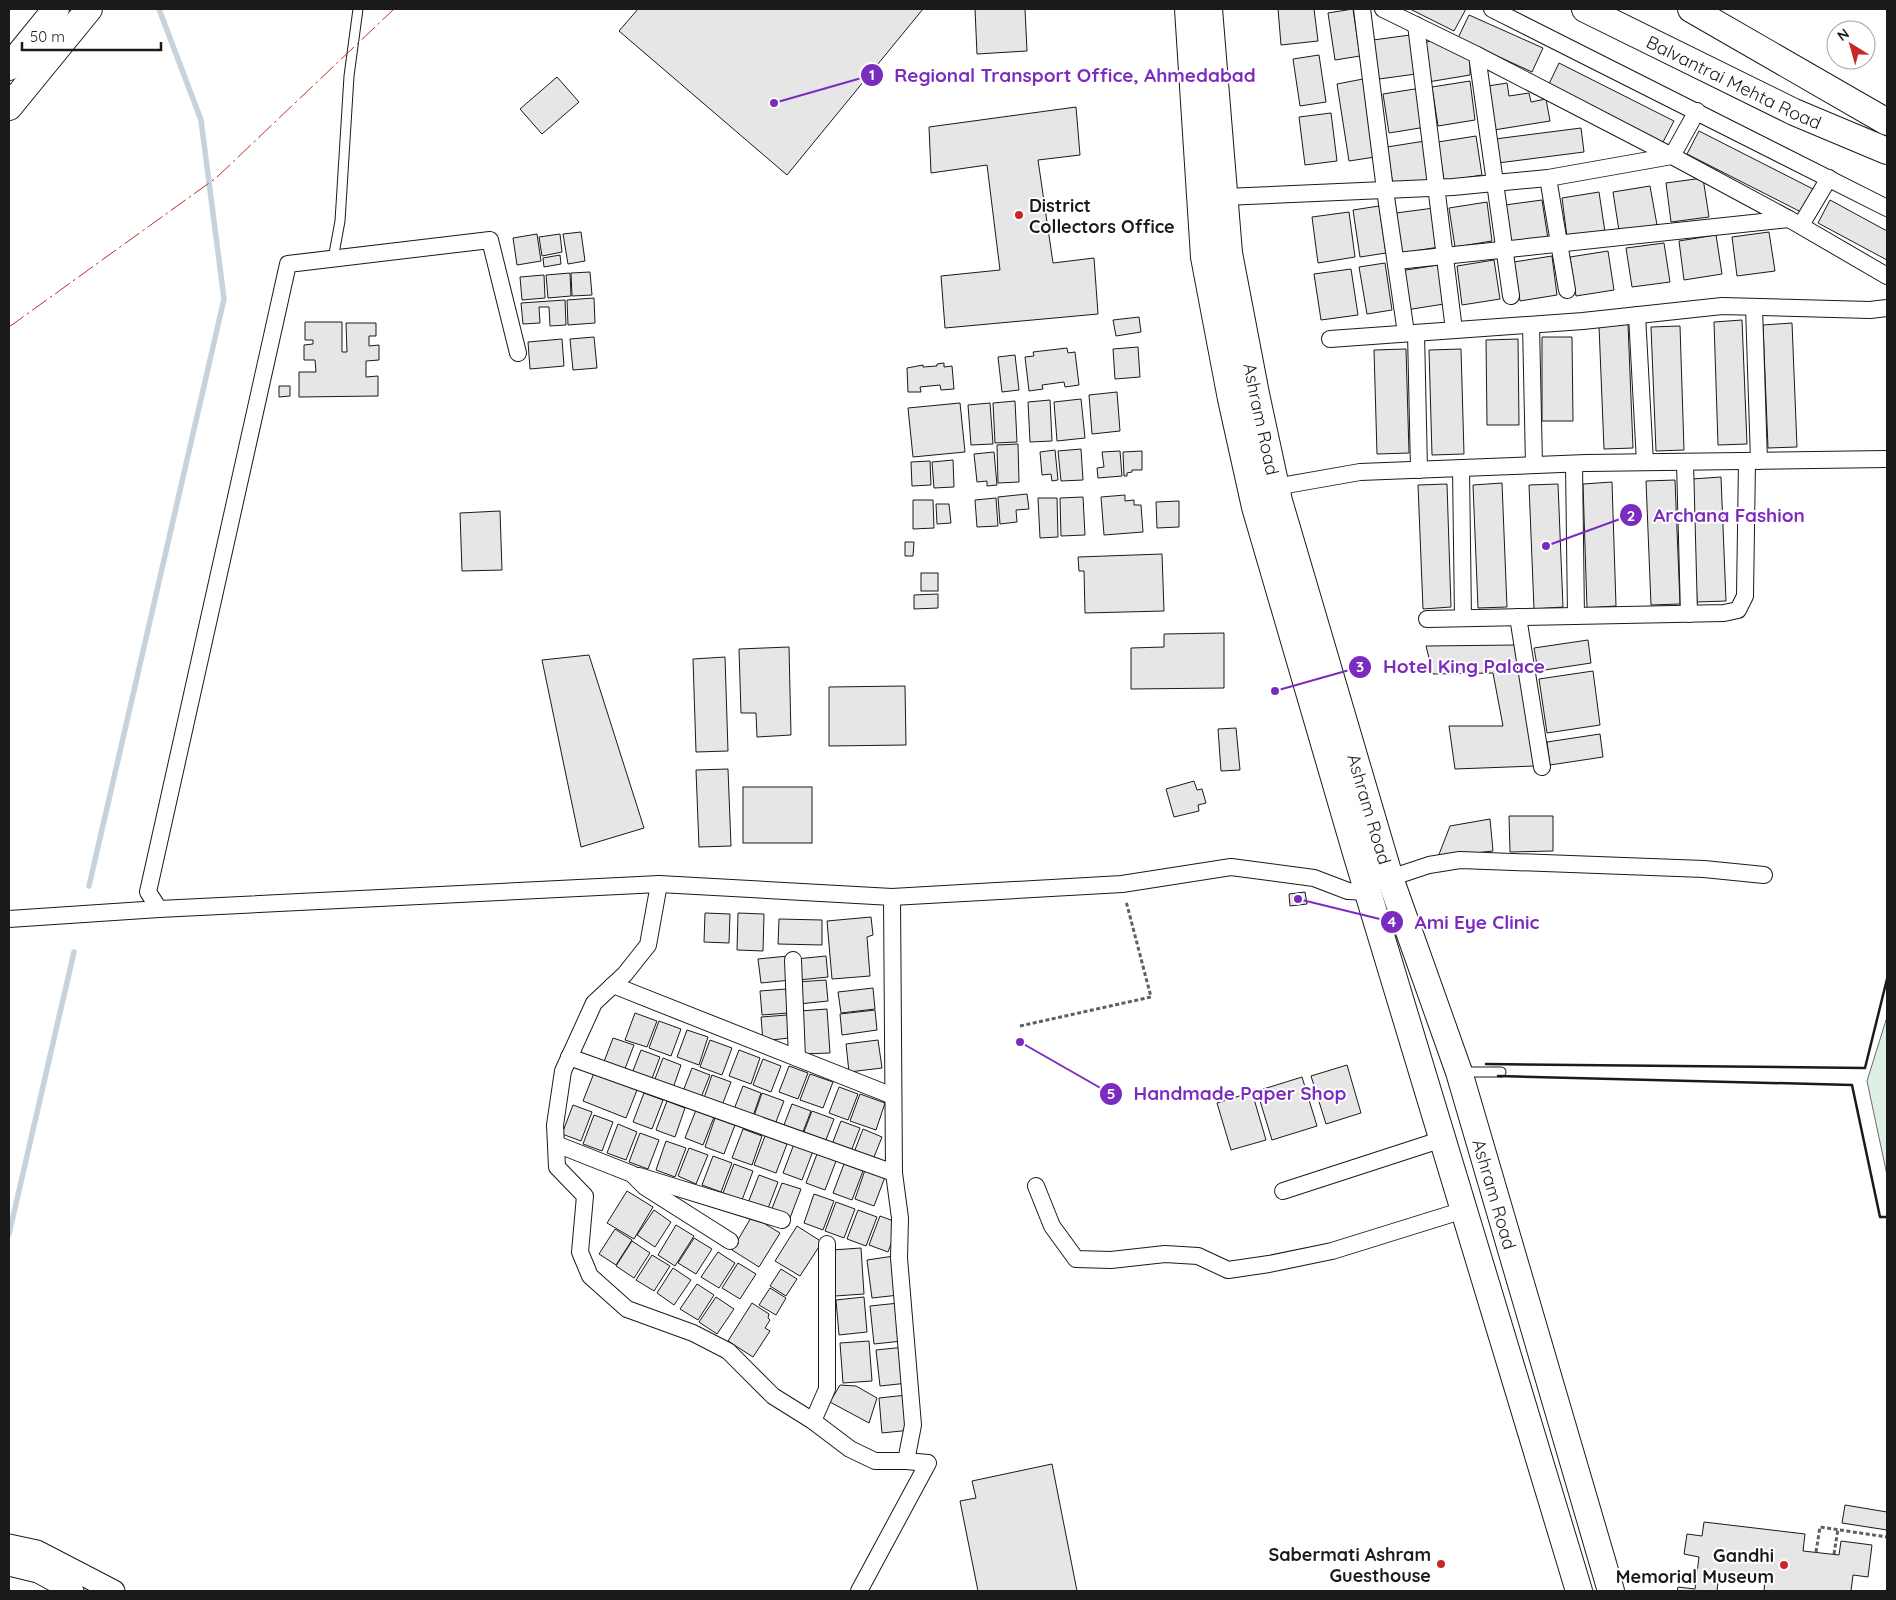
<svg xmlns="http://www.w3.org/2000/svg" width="1896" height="1600" font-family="Quicksand,sans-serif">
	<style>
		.green { fill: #e0efe3; stroke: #6a6a6a }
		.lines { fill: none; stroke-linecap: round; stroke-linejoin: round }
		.stream { stroke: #c6d2dc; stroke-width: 5.5 }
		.building { fill: #e6e6e6; stroke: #1a1a1a }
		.service-casing { stroke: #1a1a1a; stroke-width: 11 }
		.minor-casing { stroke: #1a1a1a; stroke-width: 18 }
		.tertiary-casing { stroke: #1a1a1a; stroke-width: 23 }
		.primary-casing { stroke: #1a1a1a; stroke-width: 28 }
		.path { stroke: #5f5f5f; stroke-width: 3; stroke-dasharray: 4 2.5; stroke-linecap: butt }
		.service { stroke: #fff; stroke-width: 9 }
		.minor { stroke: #fff; stroke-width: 16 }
		.tertiary { stroke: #fff; stroke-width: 21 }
		.primary { stroke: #fff; stroke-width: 26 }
		.wall { stroke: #1a1a1a; stroke-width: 2.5 }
		.power { stroke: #c62828; stroke-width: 1; stroke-dasharray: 18 4 2.5 4; stroke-linecap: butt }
		.poi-dot { fill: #c62828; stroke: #fff; stroke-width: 2 }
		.labels { text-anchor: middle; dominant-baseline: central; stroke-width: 4; stroke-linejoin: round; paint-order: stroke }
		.street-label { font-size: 18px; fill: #1a1a1a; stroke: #fff }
		.poi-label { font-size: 18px; font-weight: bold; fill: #1a1a1a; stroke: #fff; text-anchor: end }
		.leader { fill: none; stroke: #7b2cbf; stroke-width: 2 }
		.callout-dot { fill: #7b2cbf; stroke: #fff; stroke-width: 2 }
		.mark-label { font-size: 15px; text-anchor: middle; font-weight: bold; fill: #fff }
		.callout-label { font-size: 19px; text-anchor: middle; font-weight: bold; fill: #7b2cbf; stroke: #fff; stroke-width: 4; stroke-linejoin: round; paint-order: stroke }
	</style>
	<rect width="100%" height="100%" fill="#fff"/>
	<!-- green -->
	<path class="green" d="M1887,1017v158l-20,-94z"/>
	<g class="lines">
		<!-- stream -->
		<g class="stream">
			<path d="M89,886l135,-587 -23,-179 -42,-111"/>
			<path d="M9,1234l65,-282"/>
		</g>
	</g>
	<!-- building -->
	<g class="building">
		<path d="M638,9h285l-136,166 -168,-144z"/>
		<path d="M975,9h50l2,42 -50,3z"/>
		<path d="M1278,9h36l4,32 -37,4z"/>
		<path d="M1353,9l7,47 -25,4 -7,-47z"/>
		<path d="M1410,9h56l-12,22z"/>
		<path d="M1469,15l74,33 -11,24 -74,-34z"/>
		<path d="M1410,35l6,39 -37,5 -6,-39z"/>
		<path d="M1441,39l29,16v20l-42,7 -6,-39z"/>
		<path d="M1319,55l7,47 -26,4 -7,-47z"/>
		<path d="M1559,63l115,58 -12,23 -114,-58z"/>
		<path d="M557,77l22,25 -37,32 -22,-25z"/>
		<path d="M1363,79l12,78 -26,4 -12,-77z"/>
		<path d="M1470,81l5,39 -37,6 -6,-39z"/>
		<path d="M1507,83l2,13 20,-3 2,9 15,-3 4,22 -56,9 -6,-44z"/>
		<path d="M1421,88l5,39 -37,6 -6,-39z"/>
		<path d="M1076,107l4,48 -42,5 15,103 41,-5 4,56 -153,14 -4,-52 59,-6 -13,-105 -56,8 -2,-46z"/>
		<path d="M1331,113l6,48 -32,4 -6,-48z"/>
		<path d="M1581,128l3,24 -86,11 -3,-24z"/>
		<path d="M1699,131l114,58 -12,23 -114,-58z"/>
		<path d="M1476,136l6,39 -38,6 -6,-39z"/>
		<path d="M1425,141l6,39 -38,6 -6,-39z"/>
		<path d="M1703,178l6,39 -38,5 -5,-39z"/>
		<path d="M1650,186l7,39 -38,6 -6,-39z"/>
		<path d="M1599,192l6,40 -38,5 -5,-39z"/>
		<path d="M1542,200l6,39 -38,5 -5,-39z"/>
		<path d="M1830,200l57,31v29l-69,-37z"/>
		<path d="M1487,202l5,39 -37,6 -6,-39z"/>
		<path d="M1379,206l7,47 -26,4 -7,-47z"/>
		<path d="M1434,208l5,39 -37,6 -6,-40z"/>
		<path d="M1349,212l6,45 -37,6 -6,-46z"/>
		<path d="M581,232l4,29 -17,3 -5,-30z"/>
		<path d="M1769,232l6,39 -38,5 -5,-39z"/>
		<path d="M537,234l4,27 -24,4 -4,-27z"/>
		<path d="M560,234l2,18 -20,4 -3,-19z"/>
		<path d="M1716,235l6,39 -38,6 -5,-39z"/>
		<path d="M1664,243l6,39 -38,5 -6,-39z"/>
		<path d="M1608,251l6,39 -38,6 -6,-39z"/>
		<path d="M560,255l1,9 -17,3 -1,-9z"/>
		<path d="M1552,256l5,39 -37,6 -6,-39z"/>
		<path d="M1494,260l6,39 -38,6 -5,-39z"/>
		<path d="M1385,263l7,47 -25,4 -8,-47z"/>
		<path d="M1438,265l6,39 -38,6 -6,-39z"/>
		<path d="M1351,269l7,46 -37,5 -7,-46z"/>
		<path d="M590,272l2,23 -20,1 -1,-23z"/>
		<path d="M570,273l1,23 -23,2 -2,-23z"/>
		<path d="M544,275l1,23 -23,2 -2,-23z"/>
		<path d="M594,298l1,25 -27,2 -1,-25z"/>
		<path d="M565,300l1,25 -16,1 -1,-19h-10l1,16 -17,1 -2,-21z"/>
		<path d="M1139,317l2,15 -25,4 -3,-16z"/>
		<path d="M1742,320l5,124 -29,1 -4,-123z"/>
		<path d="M305,322h37v30h5l-1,-29h30v13h-7v10l10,-1v15l-13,1v16l12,-1v20l-79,1v-25h17l-1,-12h-11v-15l9,-1v-4h-8z"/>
		<path d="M1792,323l5,124 -29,1 -5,-123z"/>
		<path d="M1628,324l5,124 -29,1 -5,-123z"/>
		<path d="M1680,326l4,124 -28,1 -5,-124z"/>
		<path d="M594,337l3,31 -24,2 -3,-31z"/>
		<path d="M1542,337h30l1,84h-31z"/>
		<path d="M562,339l2,27 -34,3 -2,-27z"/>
		<path d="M1518,339l1,86h-32l-1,-85z"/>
		<path d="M1138,347l2,30 -25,2 -2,-30z"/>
		<path d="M1067,348l1,5 7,-1 4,33 -14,2 -1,-5 -22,3 1,4 -14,2 -4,-34 9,-1 -1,-4z"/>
		<path d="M1406,349l3,104 -32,1 -3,-104z"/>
		<path d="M1461,349l3,105 -32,1 -3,-105z"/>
		<path d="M1015,355l4,35 -17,2 -4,-35z"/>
		<path d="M944,363v4l8,-1 2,23 -13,1 -1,-5 -20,2 1,5h-13l-1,-24 16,-3v2l14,-1v-2z"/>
		<path d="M279,386h11v10l-11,1z"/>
		<path d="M1117,392l3,39 -28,3 -3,-39z"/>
		<path d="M1081,399l4,39 -28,3 -3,-39z"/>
		<path d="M1050,400l2,41 -22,1 -2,-40z"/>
		<path d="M1015,401l2,41 -22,1 -2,-40z"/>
		<path d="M960,403l5,49 -52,5 -5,-49z"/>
		<path d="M990,403l3,41 -22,1 -3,-40z"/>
		<path d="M1018,444l1,38 -21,1 -1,-38z"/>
		<path d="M1081,449l2,31 -22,1 -3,-30z"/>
		<path d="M1055,450l3,30 -6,1 -1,-7 -9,1 -2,-23z"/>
		<path d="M1120,451l2,25 -24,2 -1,-10 7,-1 -2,-15z"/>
		<path d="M1142,451v19h-10v2l-5,1v3h-3l-1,-24z"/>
		<path d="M994,452l3,33 -10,1v-5l-10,1 -3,-28z"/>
		<path d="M953,460l1,27 -20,1 -2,-26z"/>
		<path d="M930,461l1,24 -19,1 -1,-24z"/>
		<path d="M1721,477l5,124 -29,1 -5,-123z"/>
		<path d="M1675,480l5,124 -29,1 -5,-124z"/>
		<path d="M1612,482l4,124 -29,2 -4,-124z"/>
		<path d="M1502,483l5,124 -29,1 -5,-123z"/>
		<path d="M1447,484l4,123 -28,2 -5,-124z"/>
		<path d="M1558,484l5,123 -29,2 -5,-124z"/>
		<path d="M1027,494l2,15 -13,1 1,12 -17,2 -2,-27z"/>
		<path d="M1125,495v6l9,-1v5h7l2,27 -39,3 -3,-38z"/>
		<path d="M1083,497l2,38 -24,1 -1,-38z"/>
		<path d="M996,498l2,28 -21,1 -2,-27z"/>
		<path d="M1038,498h19l1,39 -18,1z"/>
		<path d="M913,500h20l1,28 -21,1z"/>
		<path d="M1179,501v26l-22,1 -1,-26z"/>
		<path d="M936,504h13l2,19 -14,1z"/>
		<path d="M500,511l2,59 -40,1 -2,-58z"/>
		<path d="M905,542h9l-1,14h-8z"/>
		<path d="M1162,554l2,57 -79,2 -1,-42h-5l-1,-14z"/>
		<rect x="921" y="573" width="17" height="18"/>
		<path d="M938,594v14l-24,1v-14z"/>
		<path d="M1224,633v55l-93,1v-41l33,-1v-13z"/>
		<path d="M1588,640l3,23 -53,8 -4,-23z"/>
		<path d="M1517,645l18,121 -80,3 -6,-43h54l-10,-53 -60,1 -7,-28z"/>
		<path d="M789,647l2,88 -34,2 -1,-24h-15l-2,-64z"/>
		<path d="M589,655l55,173 -63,19 -39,-187z"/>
		<path d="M725,657l3,94 -32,1 -3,-93z"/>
		<path d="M1593,671l7,54 -53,8 -8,-54z"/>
		<path d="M905,686l1,59 -77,1v-59z"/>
		<path d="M1236,728l4,42 -19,1 -3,-42z"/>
		<path d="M1600,734l3,23 -53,8 -3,-23z"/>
		<path d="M728,769l3,77 -32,1 -3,-77z"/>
		<path d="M1194,781l3,9 5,-1 4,14 -8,2 1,6 -25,6 -8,-28z"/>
		<rect x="743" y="787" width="69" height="56"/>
		<path d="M1509,816h44v35l-43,1z"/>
		<path d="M1490,819l3,32 -55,6 12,-31z"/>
		<path d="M1305,892l2,12 -17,2 -1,-12z"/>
		<path d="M705,913l25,1 -1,29 -25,-1z"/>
		<path d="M738,913l26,1 -1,37 -26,-1z"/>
		<path d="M871,917l2,18 -6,2 3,39 -38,3 -5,-58z"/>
		<path d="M779,919l43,1v25l-44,-1z"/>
		<path d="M788,956l3,24 -30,3 -3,-24z"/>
		<path d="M826,956l2,21 -29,3 -3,-21z"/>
		<path d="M826,980l2,21 -29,3 -2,-22z"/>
		<path d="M873,988l2,21 -34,4 -3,-21z"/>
		<path d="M786,989l2,24 -26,2 -2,-24z"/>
		<path d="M827,1009l3,44 -28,1 -2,-43z"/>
		<path d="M875,1010l2,20 -35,5 -2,-21z"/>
		<path d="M635,1013l22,8 -10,26 -22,-7z"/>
		<path d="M787,1015l2,23 -26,3 -2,-24z"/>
		<path d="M659,1021l22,8 -10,27 -22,-8z"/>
		<path d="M687,1030l21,7 -9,28 -22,-8z"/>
		<path d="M613,1038l21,7 -11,29 -21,-7z"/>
		<path d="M710,1040l22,8 -10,27 -22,-8z"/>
		<path d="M878,1040l4,28 -33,4 -3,-28z"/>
		<path d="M641,1050l19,7 -10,27 -19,-8z"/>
		<path d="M739,1050l21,8 -9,26 -22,-8z"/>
		<path d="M663,1058l18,7 -9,26 -19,-7z"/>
		<path d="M763,1059l18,7 -10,26 -18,-7z"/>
		<path d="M1347,1065l14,48 -35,11 -15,-48z"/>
		<path d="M789,1066l19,7 -10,26 -19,-7z"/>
		<path d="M692,1068l18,7 -10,25 -18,-6z"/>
		<path d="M594,1073l43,17 -11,28 -43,-17z"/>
		<path d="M810,1074l23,8 -10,26 -23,-8z"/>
		<path d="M712,1075l19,7 -10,26 -18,-7z"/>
		<path d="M1302,1077l15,49 -45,14 -15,-49z"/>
		<path d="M743,1086l18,7 -9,26 -19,-7z"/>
		<path d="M839,1087l19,7 -10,26 -19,-7z"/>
		<path d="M1252,1092l14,48 -35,10 -14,-47z"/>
		<path d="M644,1093l19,7 -11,29 -19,-7z"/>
		<path d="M762,1093l22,8 -10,26 -21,-8z"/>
		<path d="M860,1094l25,9 -9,27 -26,-9z"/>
		<path d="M667,1101l18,7 -10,29 -19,-7z"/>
		<path d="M792,1104l19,7 -10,26 -19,-7z"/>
		<path d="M573,1105l19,7 -11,29 -19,-7z"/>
		<path d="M696,1110l18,7 -11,28 -18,-7z"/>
		<path d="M812,1111l22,8 -10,26 -22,-8z"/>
		<path d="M594,1115l19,7 -11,29 -19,-7z"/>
		<path d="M715,1118l20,7 -11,29 -19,-7z"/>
		<path d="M841,1121l19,7 -10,26 -19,-7z"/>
		<path d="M618,1124l19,8 -11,28 -19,-7z"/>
		<path d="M743,1129l19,7 -10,29 -20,-7z"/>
		<path d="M863,1129l19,8 -10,25 -19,-7z"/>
		<path d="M640,1133l19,7 -11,29 -19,-7z"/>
		<path d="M765,1136l22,8 -11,29 -22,-8z"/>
		<path d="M666,1141l20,7 -11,29 -19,-7z"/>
		<path d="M794,1144l19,7 -11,29 -19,-7z"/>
		<path d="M689,1148l19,7 -12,29 -18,-8z"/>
		<path d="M817,1154l19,7 -11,29 -19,-7z"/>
		<path d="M713,1156l19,7 -11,29 -19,-7z"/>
		<path d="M734,1164l19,7 -11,29 -19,-7z"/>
		<path d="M844,1164l19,7 -11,29 -19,-7z"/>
		<path d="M865,1170l20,7 -11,29 -19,-7z"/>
		<path d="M759,1175l19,7 -11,29 -19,-8z"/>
		<path d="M782,1183l19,6 -11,29 -19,-7z"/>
		<path d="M627,1191l26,16 -19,32 -27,-16z"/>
		<path d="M814,1194l20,7 -11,29 -19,-7z"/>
		<path d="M836,1202l19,7 -11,29 -19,-7z"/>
		<path d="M654,1210l17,12 -16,25 -18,-12z"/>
		<path d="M858,1210l19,7 -11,29 -19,-7z"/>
		<path d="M752,1216l28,17 -21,34 -27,-17z"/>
		<path d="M880,1216l19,7 -11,29 -19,-7z"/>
		<path d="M676,1225l18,11 -19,30 -17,-11z"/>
		<path d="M797,1226l25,16 -22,34 -25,-15z"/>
		<path d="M615,1229l17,11 -16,25 -17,-11z"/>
		<path d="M694,1238l18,11 -16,25 -18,-11z"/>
		<path d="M632,1241l18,12 -16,25 -18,-12z"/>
		<path d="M861,1248l3,46 -29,2 -3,-46z"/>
		<path d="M718,1252l17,11 -16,25 -18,-11z"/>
		<path d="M652,1255l18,11 -16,25 -18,-11z"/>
		<path d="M894,1256l5,39 -27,3 -5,-38z"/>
		<path d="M738,1263l18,11 -16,25 -18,-11z"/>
		<path d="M673,1268l18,12 -17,25 -17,-12z"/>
		<path d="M781,1269l16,10 -11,17 -16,-10z"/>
		<path d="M697,1284l17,11 -16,25 -18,-11z"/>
		<path d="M770,1288l16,10 -10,17 -17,-10z"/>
		<path d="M716,1297l18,12 -17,25 -18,-12z"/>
		<path d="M864,1297l3,35 -28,3 -3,-35z"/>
		<path d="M752,1303l17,11 -1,4 2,2 -5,8 5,3 -17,26 -25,-16z"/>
		<path d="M899,1303l3,38 -28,3 -4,-38z"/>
		<path d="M869,1341l3,40 -29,2 -3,-40z"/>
		<path d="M905,1347l3,36 -28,3 -4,-36z"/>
		<path d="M840,1385l16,1 21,12 -8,25 -39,-21z"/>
		<path d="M907,1395l4,35 -29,3 -3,-35z"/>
		<path d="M1052,1464l25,127h-99l-18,-90 16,-3 -4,-17z"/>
		<path d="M1845,1505l42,7v18l-45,-7z"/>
		<path d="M1704,1522l101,12 -2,17 36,4 2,-14 31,4 -4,32 -15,-2 -2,16h-87l1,-12 -46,-5 -2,17h-40l1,-4 17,2 4,-32 -15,-3 3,-20 15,2z"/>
	</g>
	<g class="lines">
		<!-- service casing -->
		<g class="service-casing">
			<g id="service">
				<path d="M333,259l7,-38 9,-145 9,-67"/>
				<path d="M1461,1072h40"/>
			</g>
		</g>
		<!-- minor casing -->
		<g class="minor-casing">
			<g id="minor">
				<path d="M1362,9l23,181 21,143"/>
				<path d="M1383,9l94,46 195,101 25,-45"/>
				<path d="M1492,9l395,199"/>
				<path d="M1416,25l38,305"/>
				<path d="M1477,55l34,241"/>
				<path d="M1548,178l19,112"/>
				<path d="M1224,197l229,-10 95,-9 124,-22 117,63 98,57"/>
				<path d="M1801,225l28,-47"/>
				<path d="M1397,261l392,-42"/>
				<path d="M1754,307l5,154"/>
				<path d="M1637,315l8,147"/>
				<path d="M1531,325l3,140"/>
				<path d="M1416,333l3,137"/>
				<path d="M1330,339l253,-18 139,-15 148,4 17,-2"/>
				<path d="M518,353l-28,-113 -202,24 -140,628 11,17 500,-25 233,13 230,-13 109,-17 83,11 34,13 20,1"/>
				<path d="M1685,462l4,152"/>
				<path d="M1574,464l2,152"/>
				<path d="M1461,468l2,150"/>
				<path d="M1269,488l91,-16 226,-9 301,-4"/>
				<path d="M1518,617l24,150"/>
				<path d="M1427,619l297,-6 14,-3 7,-14 2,-135"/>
				<path d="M1390,878l39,-13 31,-5 244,9 60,6"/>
				<path d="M659,884l-11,61 -23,29 -31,29 -31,68 -8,54 2,42 28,29 -5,56 10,24 37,33 66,24 35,18 45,45 40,25 37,28 25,12h31l7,-36 -14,-167 1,-40 -6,-45 -2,-276"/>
				<path d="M9,919l150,-10"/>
				<path d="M793,960l4,98"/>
				<path d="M613,985l280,111"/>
				<path d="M569,1057l325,116"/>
				<path d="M556,1144l76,30 13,13 85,54"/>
				<path d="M639,1176l143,44"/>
				<path d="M1036,1186l16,40 24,33 35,1 54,-6 33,2 30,14 41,-6 63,-13 132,-41"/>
				<path d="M1283,1191l160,-52"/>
				<path d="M813,1421l14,-32v-145"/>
				<path d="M859,1591l69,-128 -22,-2"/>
			</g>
		</g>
		<!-- tertiary casing -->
		<g class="tertiary-casing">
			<g id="tertiary">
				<path d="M9,1545l28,6 77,40"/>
				<path d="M9,1565l29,7 35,19"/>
			</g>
		</g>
		<!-- primary casing -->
		<g class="primary-casing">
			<g id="primary">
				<path d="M1188,9l16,248 27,142 24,108 101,346 223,738"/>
				<path id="s1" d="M1209,9l20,244 27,141 23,107 111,377 69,194 152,519"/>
				<path id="s2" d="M1585,9l209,103 93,39"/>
				<path d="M1691,9l196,113"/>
				<path d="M9,67l47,-58"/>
				<path d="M9,107l80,-98"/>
			</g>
		</g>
		<!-- path -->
		<g class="path">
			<path d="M1020,1026l131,-29 -25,-96"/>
			<path d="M1816,1552l4,-25 67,10"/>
			<path d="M1834,1554l4,-25"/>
		</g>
		<!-- service -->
		<use href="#service" class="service"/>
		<!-- minor -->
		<use href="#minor" class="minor"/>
		<!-- tertiary -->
		<use href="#tertiary" class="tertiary"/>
		<!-- primary -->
		<use href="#primary" class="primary"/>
		<!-- wall -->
		<g class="wall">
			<path d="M1486,1064l379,4 22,-89"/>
			<path d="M1498,1076l354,9 28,132h7"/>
		</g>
		<!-- power -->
		<path class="power" d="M9,327l207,-149 178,-169"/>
	</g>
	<!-- markers -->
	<g class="poi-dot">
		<circle cx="1019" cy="215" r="5"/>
		<circle cx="1441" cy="1564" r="5"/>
		<circle cx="1784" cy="1565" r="5"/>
	</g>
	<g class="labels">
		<!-- street labels -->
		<g class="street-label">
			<text stroke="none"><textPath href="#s2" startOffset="166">Balvantrai Mehta Road</textPath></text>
			<text stroke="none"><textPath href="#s1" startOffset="414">Ashram Road</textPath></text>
			<text stroke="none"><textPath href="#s1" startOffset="819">Ashram Road</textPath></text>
			<text stroke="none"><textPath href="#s1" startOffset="1224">Ashram Road</textPath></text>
		</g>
		<!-- poi labels -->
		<g class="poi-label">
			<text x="1029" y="205" text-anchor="start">District<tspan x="1029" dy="21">Collectors Office</tspan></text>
			<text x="1431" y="1554">Sabermati Ashram<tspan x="1431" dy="21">Guesthouse</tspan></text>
			<text x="1774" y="1555">Gandhi<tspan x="1774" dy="21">Memorial Museum</tspan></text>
		</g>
	</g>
	<!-- callouts -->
	<path class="leader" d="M774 103L872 75M1546 546L1631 515M1275 691L1360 667M1298 899L1392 922M1020 1042L1111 1094"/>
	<g class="callout-dot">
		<circle cx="774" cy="103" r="5"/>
		<circle cx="1546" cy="546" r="5"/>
		<circle cx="1275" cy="691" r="5"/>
		<circle cx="1298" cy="899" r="5"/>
		<circle cx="1020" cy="1042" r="5"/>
		<circle cx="872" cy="75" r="12"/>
		<circle cx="1631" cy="515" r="12"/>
		<circle cx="1360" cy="667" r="12"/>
		<circle cx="1392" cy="922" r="12"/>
		<circle cx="1111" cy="1094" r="12"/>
	</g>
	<g class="mark-label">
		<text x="872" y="80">1</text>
		<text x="1631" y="521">2</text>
		<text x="1360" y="672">3</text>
		<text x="1392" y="927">4</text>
		<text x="1111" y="1099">5</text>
	</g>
	<g class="callout-label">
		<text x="1075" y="82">Regional Transport Office, Ahmedabad</text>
		<text x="1729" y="522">Archana Fashion</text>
		<text x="1464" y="673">Hotel King Palace</text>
		<text x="1477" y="929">Ami Eye Clinic</text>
		<text x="1240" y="1100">Handmade Paper Shop</text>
	</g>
	<!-- border -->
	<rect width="1896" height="1600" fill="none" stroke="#1a1a1a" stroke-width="20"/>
	<!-- north arrow -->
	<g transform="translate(1851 45) rotate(323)"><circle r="24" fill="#ffffff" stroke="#a3a3a3"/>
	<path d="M0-4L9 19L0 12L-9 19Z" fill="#c62828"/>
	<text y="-8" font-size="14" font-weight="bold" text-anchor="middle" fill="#1a1a1a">N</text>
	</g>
	<!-- scale -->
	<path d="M22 42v8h139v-8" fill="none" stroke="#1a1a1a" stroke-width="2.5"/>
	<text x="30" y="42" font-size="15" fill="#1a1a1a" stroke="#ffffff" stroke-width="4" paint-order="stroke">50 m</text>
</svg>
